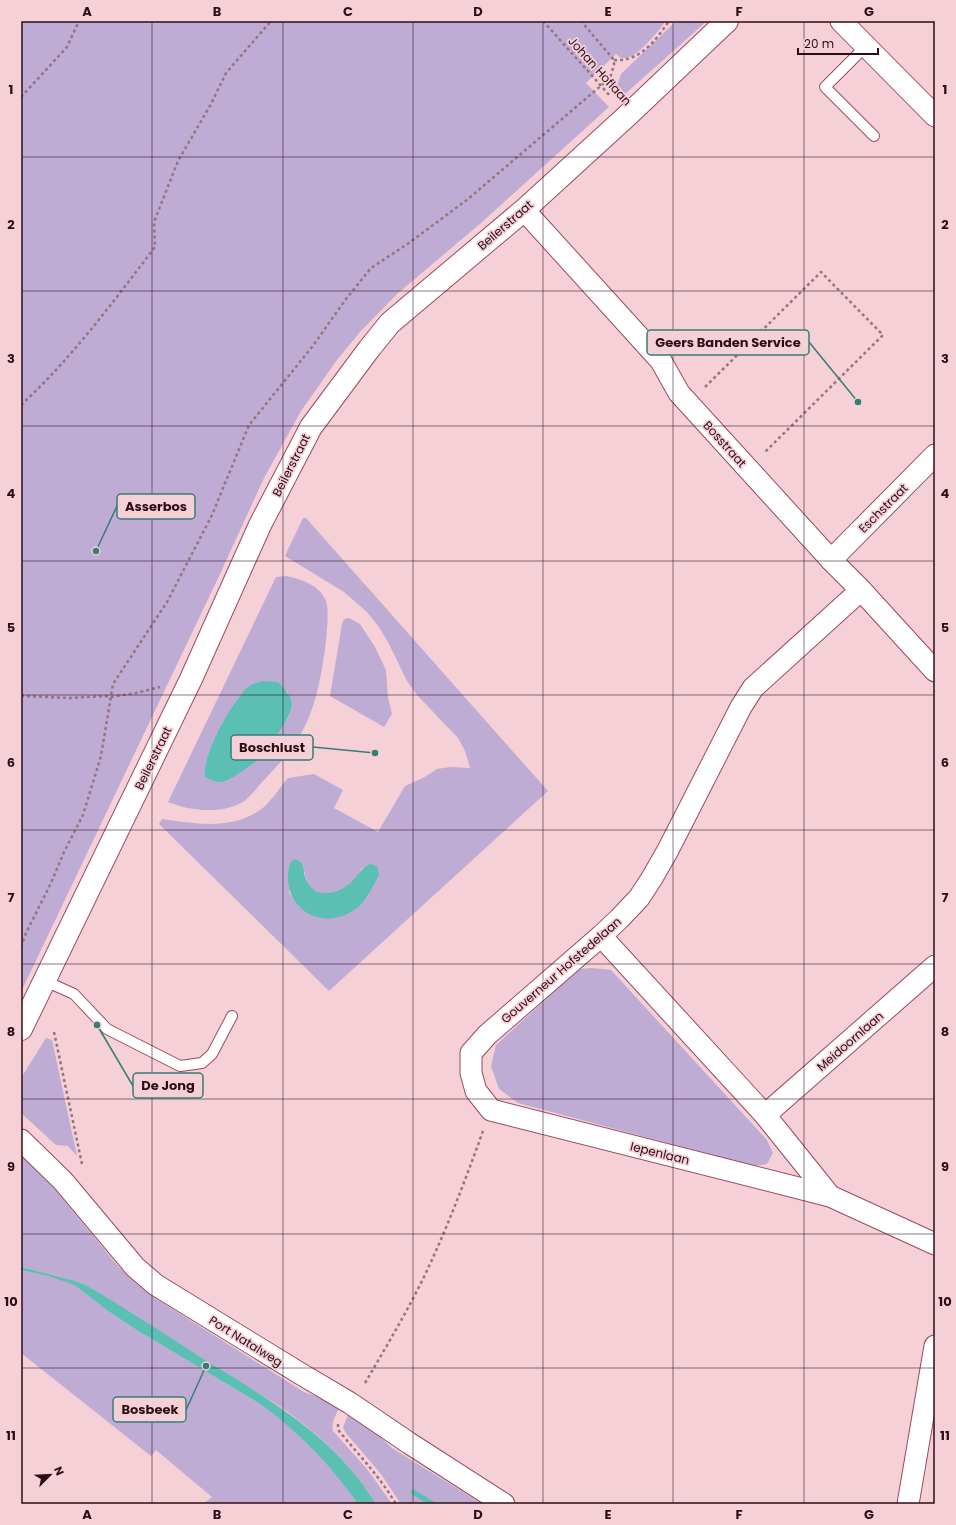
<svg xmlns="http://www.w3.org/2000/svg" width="956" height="1525" font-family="Poppins,sans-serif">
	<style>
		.green { fill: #beacd5; fill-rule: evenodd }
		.water { fill: #5bbfb3 }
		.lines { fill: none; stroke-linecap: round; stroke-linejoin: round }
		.service-casing { stroke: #9a4a5f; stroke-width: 12 }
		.minor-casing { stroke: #9a4a5f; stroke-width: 23 }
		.tertiary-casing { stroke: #9a4a5f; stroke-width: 24 }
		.path { stroke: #97747c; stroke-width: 2.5; stroke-dasharray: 3 3; stroke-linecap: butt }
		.service { stroke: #fff; stroke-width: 10 }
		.minor { stroke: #fff; stroke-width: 21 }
		.tertiary { stroke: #fff; stroke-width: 22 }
		.grid { fill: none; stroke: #2c0c15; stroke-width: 1; stroke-opacity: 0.55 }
		.labels { text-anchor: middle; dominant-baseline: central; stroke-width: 3.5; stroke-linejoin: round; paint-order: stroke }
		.street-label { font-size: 12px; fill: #2c0c15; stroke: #f6d0d7 }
		.leader { fill: none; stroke: #377d75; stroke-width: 1.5 }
		.callout-dot { fill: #377d75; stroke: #f6d0d7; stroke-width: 1.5 }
		.callout { fill: #f6d0d7; stroke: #377d75; stroke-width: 1.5 }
		.callout-label { font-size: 13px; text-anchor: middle; font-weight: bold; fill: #2c0c15 }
		.neatline { fill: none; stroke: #2c0c15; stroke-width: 1.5 }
		.grid-label { font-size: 13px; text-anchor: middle; font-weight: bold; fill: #2c0c15 }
	</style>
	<rect width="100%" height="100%" fill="#f6d0d7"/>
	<!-- green -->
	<g class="green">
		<path d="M21,21h645c-7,9 -31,41 -45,37 -2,-1 -3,-3 -5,-4l-30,29 23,24 -128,116 -84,71 -37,38 -23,28 -36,51 -37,67 -43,94 -200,420z"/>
		<path d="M676,21h31l-82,73 -8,-8 4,-12z"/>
		<path d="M303,518h3l242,273 -219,200 -170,-167 3,-5c35,5 72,12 102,-12 9,-8 16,-20 24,-29l26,-4 29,16 -9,18 44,24 27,-46 20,-9 12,-8 13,-2 20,1 -5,-17 -7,-13 -41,-43 -10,-14 -18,-37 -10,-17 -12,-15 -23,-20 -59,-36zM303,865c2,9 4,22 13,27 9,5 26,-1 33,-7 5,-4 10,-11 13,-17l17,7 -11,21 -10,11 -58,1 -11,-16z"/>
		<path d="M286,576c15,3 34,9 40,25 3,9 1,29 0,39 -4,34 -10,70 -28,99 -9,15 -21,27 -33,40 -7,7 -15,19 -24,24 -22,11 -51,8 -73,-1l108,-225zM287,691c1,4 4,9 5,12 1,12 -17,35 -25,44l-54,-3 10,-22 17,-27z"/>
		<path d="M349,618l11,6 15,23 11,23 2,28 4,16 -8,13 -54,-31 12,-72 2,-5z"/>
		<path d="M592,968l19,2 156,170 6,13 -6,11 -13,2 -236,-63 -19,-14 -8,-23 5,-21 83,-76z"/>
		<path d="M46,1038l6,2 25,116 -9,-10 -12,-1 -35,-32v-35z"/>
		<path d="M21,1154l31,32 66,80 19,18 21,16 146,92c12,5 25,6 37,13 -4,7 -10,17 -8,26l34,38 25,35h-16c-24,-40 -61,-74 -100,-100l-190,-119 -14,-5 -51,-13z"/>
		<path d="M21,1270l27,6 27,8 33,27 27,18 125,75c26,18 58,47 78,72 7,8 13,19 20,28h-155l9,-7 -56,-47 -5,6 -130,-103z"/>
		<path d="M350,1410l42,38 90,56h-44l-23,-14 -4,4 16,10h-26l-20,-30 -36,-42 -2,-5z"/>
	</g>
	<!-- water -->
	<g class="water">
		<path d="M263,681l15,1c5,6 14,13 14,23 -1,14 -26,46 -36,56 -4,4 -26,19 -31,20 -6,3 -14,-1 -20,-4 -3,-22 27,-76 43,-90 4,-4 10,-4 15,-6z"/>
		<path d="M294,859c3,1 6,2 8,5 2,3 2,6 2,9 5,18 15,24 33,18 19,-7 18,-19 33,-27l7,2 2,9c-6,12 -12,25 -22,33 -36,27 -79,-2 -67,-45z"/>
		<path d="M21,1267l51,13 14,5c37,22 74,46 110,69 68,43 137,79 180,150h-18c-26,-38 -60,-73 -98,-100l-125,-75 -27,-18 -33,-26 -27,-9 -27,-6z"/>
		<path d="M412,1489l3,1 23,14h-11l-16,-10z"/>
	</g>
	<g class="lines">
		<!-- service casing -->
		<g class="service-casing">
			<g id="service">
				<path d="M866,46l-41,41 49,49"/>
				<path d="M45,981l29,13 33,35 73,37 22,-3 10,-9 20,-38"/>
			</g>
		</g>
		<!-- minor casing -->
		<g class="minor-casing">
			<g id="minor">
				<path d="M841,21l94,95"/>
				<path d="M524,210l137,151 18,32 152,167 30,30 74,81"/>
				<path d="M831,560l104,-105"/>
				<path d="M861,590l-108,98 -12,19 -73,143 -16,28 -13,20 -20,21 -18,17 -114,99 -16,18v20l5,18 15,19 339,86 105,48"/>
				<path d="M601,936l164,179 65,81"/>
				<path d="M765,1115l170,-149"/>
				<path d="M21,1140l42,41 72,86 21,18 145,89 49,29 59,40 95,61"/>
				<path d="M908,1504l27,-158"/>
			</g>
		</g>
		<!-- tertiary casing -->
		<g class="tertiary-casing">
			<path id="tertiary" d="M21,1029l170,-350 69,-154 51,-98 58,-78 21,-26 134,-113 104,-95 99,-94"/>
		</g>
		<!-- path -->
		<g class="path">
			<path d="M543,21l68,76"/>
			<path d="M614,60c26,2 42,-20 55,-39"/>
			<path d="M21,97l46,-50 12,-26"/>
			<path d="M705,387l116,-115 62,63 -118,117"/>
			<path d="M21,405c51,-47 92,-103 134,-158l-1,-25 24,-61 33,-57 15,-31 45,-52"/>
			<path d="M21,696l49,2 35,-2 6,1 25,-4 24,-6"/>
			<path d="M21,947l5,-14 25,-50 13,-31 19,-37 18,-59 12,-72 54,-82 45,-87 37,-90 63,-78 34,-48 25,-31 38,-25 59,-44 142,-121 4,-13v-5l-33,-39"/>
			<path d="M54,1032l28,132"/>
			<path d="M365,1383c20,-34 40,-68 58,-104 23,-48 42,-98 60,-148"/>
			<path d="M338,1424v4l1,3c20,24 41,46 57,73"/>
		</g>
		<!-- service -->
		<use href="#service" class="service"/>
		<!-- minor -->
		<use href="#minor" class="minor"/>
		<!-- tertiary -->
		<use href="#tertiary" class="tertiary"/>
	</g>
	<!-- grid -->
	<path class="grid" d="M152,21v1483M283,21v1483M413,21v1483M543,21v1483M673,21v1483M804,21v1483M21,157h914M21,291h914M21,426h914M21,561h914M21,695h914M21,830h914M21,964h914M21,1099h914M21,1234h914M21,1368h914"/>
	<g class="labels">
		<!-- street labels -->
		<g class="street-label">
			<text transform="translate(600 71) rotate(48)">Johan Hoflaan</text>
			<text transform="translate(505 225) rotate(-41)">Beilerstraat</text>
			<text transform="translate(725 444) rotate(48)">Bosstraat</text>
			<text transform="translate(291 465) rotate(-63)">Beilerstraat</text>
			<text transform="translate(883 508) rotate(-45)">Eschstraat</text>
			<text transform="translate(153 758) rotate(-64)">Beilerstraat</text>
			<text transform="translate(561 970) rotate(-41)">Gouverneur Hofstedelaan</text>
			<text transform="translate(850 1041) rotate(-41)">Meidoornlaan</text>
			<text transform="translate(660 1153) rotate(14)">Iepenlaan</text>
			<text transform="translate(246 1341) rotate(32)">Port Natalweg</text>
		</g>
	</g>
	<!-- callouts -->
	<path class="leader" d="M858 402L809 342M96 551L117 506M375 753L313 747M97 1025L133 1086M206 1366L186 1410"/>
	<g class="callout-dot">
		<circle cx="858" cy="402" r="4"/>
		<circle cx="96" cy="551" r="4"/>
		<circle cx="375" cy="753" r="4"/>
		<circle cx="97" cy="1025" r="4"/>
		<circle cx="206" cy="1366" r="4"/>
	</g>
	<g class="callout">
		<rect x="647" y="330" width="162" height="25" rx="4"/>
		<rect x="117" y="494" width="78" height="25" rx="4"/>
		<rect x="231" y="735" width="82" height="25" rx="4"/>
		<rect x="133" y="1073" width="70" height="25" rx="4"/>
		<rect x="113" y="1397" width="73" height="25" rx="4"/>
	</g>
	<g class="callout-label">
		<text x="728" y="347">Geers Banden Service</text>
		<text x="156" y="511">Asserbos</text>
		<text x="272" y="752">Boschlust</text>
		<text x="168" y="1090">De Jong</text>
		<text x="150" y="1414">Bosbeek</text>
	</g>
	<!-- border -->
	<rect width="956" height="1525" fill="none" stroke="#f6d0d7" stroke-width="44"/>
	<!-- north arrow -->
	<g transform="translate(50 1475) rotate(66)" stroke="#f6d0d7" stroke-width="3" paint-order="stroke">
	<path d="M0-3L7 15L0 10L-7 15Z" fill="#2c0c15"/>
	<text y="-6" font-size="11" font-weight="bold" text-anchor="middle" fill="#2c0c15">N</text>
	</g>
	<!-- scale -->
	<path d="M798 48v6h80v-6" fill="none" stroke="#2c0c15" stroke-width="2"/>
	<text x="804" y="48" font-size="12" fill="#2c0c15" stroke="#f6d0d7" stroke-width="3" paint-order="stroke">20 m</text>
	<rect x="22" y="22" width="912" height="1481" class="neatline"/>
	<g class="grid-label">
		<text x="87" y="16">A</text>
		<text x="217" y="16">B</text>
		<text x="348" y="16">C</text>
		<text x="478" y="16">D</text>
		<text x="608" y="16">E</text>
		<text x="739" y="16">F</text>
		<text x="869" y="16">G</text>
		<text x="11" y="94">1</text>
		<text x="945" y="94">1</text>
		<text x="11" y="229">2</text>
		<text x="945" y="229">2</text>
		<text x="11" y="363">3</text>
		<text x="945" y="363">3</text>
		<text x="11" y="498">4</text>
		<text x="945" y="498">4</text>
		<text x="11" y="632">5</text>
		<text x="945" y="632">5</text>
		<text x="11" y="767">6</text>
		<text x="945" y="767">6</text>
		<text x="11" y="902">7</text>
		<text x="945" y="902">7</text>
		<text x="11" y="1036">8</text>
		<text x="945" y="1036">8</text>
		<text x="11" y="1171">9</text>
		<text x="945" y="1171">9</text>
		<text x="11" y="1306">10</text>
		<text x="945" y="1306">10</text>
		<text x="11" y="1440">11</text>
		<text x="945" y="1440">11</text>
		<text x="87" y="1519">A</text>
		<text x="217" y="1519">B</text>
		<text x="348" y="1519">C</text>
		<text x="478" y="1519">D</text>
		<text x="608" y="1519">E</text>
		<text x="739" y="1519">F</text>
		<text x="869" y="1519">G</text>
	</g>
</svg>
